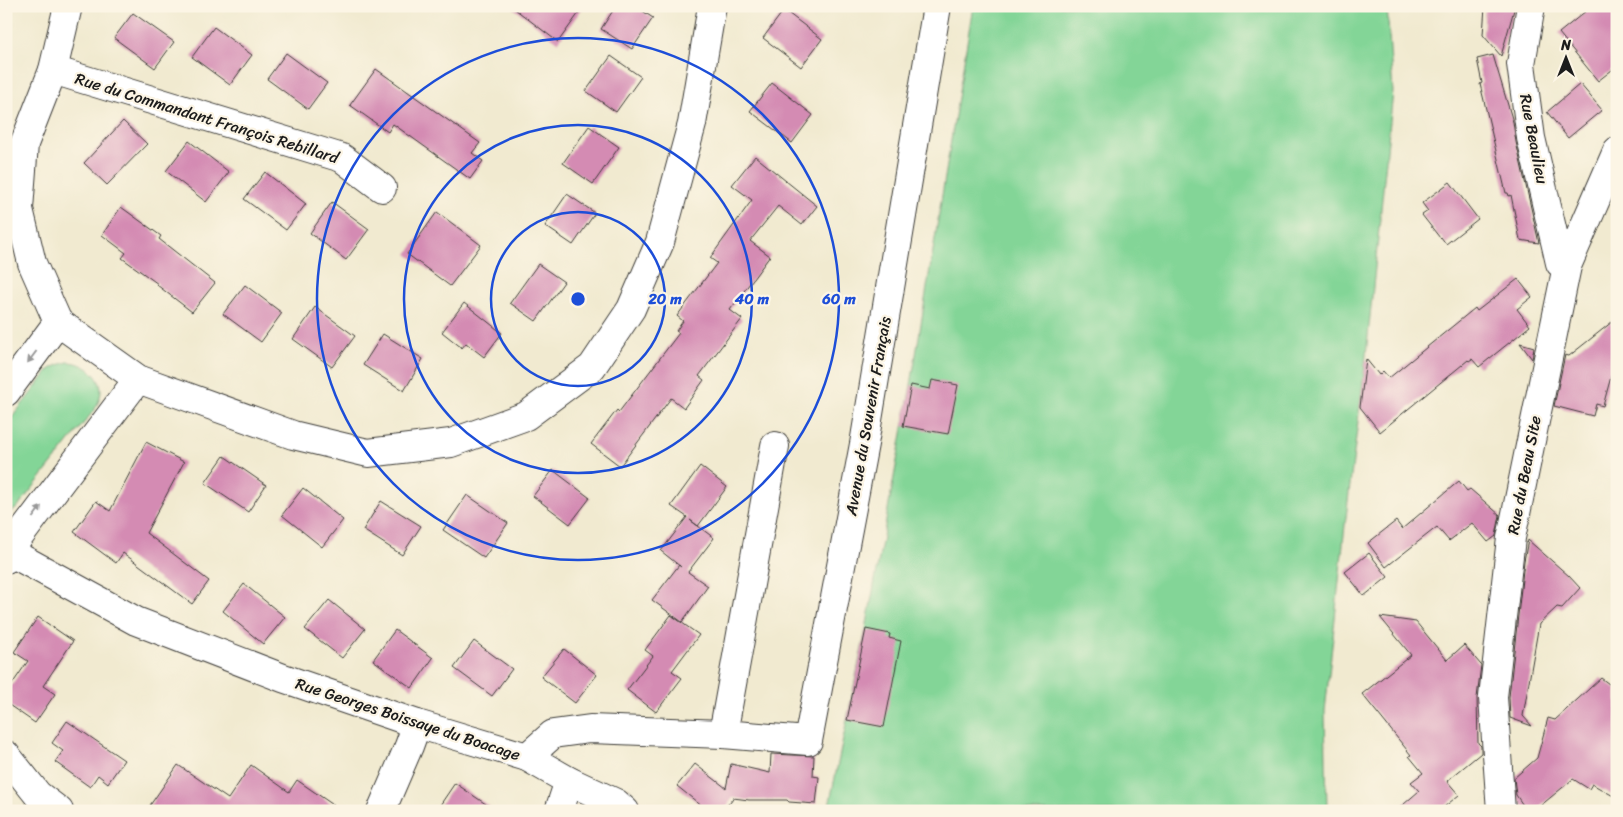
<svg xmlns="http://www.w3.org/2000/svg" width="1623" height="817" font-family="Sriracha,sans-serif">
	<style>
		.green { fill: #83d597; stroke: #50785a }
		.building { fill: #d48bb3 }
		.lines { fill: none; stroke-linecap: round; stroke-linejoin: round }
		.minor-casing { stroke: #3c3b37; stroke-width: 30 }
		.minor { stroke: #fff; stroke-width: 28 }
		.oneway { fill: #999 }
		.ring { fill: none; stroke: #1d4ed8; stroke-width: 2.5 }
		.labels { text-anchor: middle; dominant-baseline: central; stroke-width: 4.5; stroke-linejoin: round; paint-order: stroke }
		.street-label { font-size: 16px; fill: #1c1c1c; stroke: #fcf5e5 }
		.centre { fill: #1d4ed8; stroke: #fcf5e5; stroke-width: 2.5 }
		.ring-label { font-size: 15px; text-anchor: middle; font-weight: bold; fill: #1d4ed8; stroke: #fcf5e5; stroke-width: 4.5; stroke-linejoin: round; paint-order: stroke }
	</style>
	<rect width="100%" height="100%" fill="#fcf5e5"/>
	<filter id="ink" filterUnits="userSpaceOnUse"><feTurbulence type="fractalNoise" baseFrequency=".02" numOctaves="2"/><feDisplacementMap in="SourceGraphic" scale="10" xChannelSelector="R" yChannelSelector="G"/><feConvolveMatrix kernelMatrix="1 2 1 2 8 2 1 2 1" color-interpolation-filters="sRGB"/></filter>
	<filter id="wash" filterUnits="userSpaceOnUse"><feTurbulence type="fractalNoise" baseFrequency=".0096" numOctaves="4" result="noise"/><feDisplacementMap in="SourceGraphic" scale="20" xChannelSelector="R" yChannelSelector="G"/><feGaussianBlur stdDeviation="1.12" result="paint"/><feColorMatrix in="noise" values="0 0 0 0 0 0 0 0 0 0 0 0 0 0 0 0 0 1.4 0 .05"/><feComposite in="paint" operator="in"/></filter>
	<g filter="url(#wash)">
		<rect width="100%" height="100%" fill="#f1ead0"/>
		<!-- green -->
		<g class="green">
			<path d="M973,6h414l6,86 -28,273 -20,160 -20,186 2,100h-499l38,-182 45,-244z"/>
			<path d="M68,362c15,0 32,12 33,28 0,7 -3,13 -6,19l-79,100 -10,4v-88l43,-55 9,-5z"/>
		</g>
		<g id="blocks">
			<!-- building -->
			<g class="building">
				<path d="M511,6h73l-26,36z"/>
				<path d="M616,6h19l18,12 -21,31 -31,-20z"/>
				<path d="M1485,6h30l-14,50 -18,-21z"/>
				<path d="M1592,6h25v60l-19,15 -39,-48z"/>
				<path d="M784,10l38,29 -21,28 -38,-29z"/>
				<path d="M133,13l41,29 -19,26 -41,-30z"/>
				<path d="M214,27l38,28 -22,30 -38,-28z"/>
				<path d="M286,53l41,30 -19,26 -41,-30z"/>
				<path d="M1493,55l20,67 3,20 23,101 -19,-3 -9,-45 -2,1 -1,-3h-2l-26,-109 2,-1 -5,-24z"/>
				<path d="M611,56l30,21 -25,35 -30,-21z"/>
				<path d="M376,69l104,74 -8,10 11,8 -13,18 -77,-55 -5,8 -38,-27z"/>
				<path d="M772,83l41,32 -21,28 -42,-32z"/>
				<path d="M1580,84l22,26 -34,28 -21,-26z"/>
				<path d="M123,121l24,23 -40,41 -23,-22z"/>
				<path d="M589,126l30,21 -26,37 -30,-21z"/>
				<path d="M189,141l40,31 -23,30 -40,-31z"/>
				<path d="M755,156l62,50 -15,19 -24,-19 -28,35 20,15 -40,54 12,9 -43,57 5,4 -20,28 -13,-10 -51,68 -29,-22 26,-34 2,2 60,-79 -3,-2 7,-10 -6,-5 40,-53 -7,-5 42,-58 -20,-15z"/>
				<path d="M265,172l41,32 -20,26 -42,-31z"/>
				<path d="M1450,182l28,37 -32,25 -5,-7 -1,1 -18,-23 6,-4 -6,-8z"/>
				<path d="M567,194l28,19 -22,32 -28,-19z"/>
				<path d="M332,202l37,27 -23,31 -36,-27z"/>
				<path d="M121,207l40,29 -2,3 56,44 -23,29 -35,-27 1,-1 -36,-26 4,-5 -24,-18z"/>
				<path d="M437,212l44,33 -31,41 -43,-32z"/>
				<path d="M538,264l26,18 -28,39 -26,-18z"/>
				<path d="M1518,279l14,18 -15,12 13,17 -51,41 -7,-8 -3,2 -1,-1 -88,72 -20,-25 6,-48 13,16 4,-4 6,7 86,-70 2,3z"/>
				<path d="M245,285l37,28 -21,29 -38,-28z"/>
				<path d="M464,303l38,30 -18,24 -18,-14 -4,5 -20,-16z"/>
				<path d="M315,307l40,29 -23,31 -39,-28z"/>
				<path d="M1617,318v51l-5,4 -9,33 -7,-2 -3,12 -39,-10 11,-51 4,1z"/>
				<path d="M383,334l40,25 -19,32 -41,-26z"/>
				<path d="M1520,343l14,4 -2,12z"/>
				<path d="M932,380l26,5 -10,49 -45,-8 8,-41 19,4z"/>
				<path d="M146,442l38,20 -38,71 63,48 -17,23 -69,-51 -7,10 -42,-31 22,-31 14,10z"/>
				<path d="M224,456l42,29 -18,27 -43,-29z"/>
				<path d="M700,466l27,21 -29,39 -8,-6 24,18 -26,34 20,14 -26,36 -30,-22 27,-35 2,2 -20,-16 26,-34 -16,-11z"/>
				<path d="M553,470l37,28 -20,26 -37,-28z"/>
				<path d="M1459,481l8,10 3,-2 30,26 -4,21 -8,6 -16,-19 -23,18 -12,-14 -51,40 -18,-24 28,-22 6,8z"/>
				<path d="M303,488l40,32 -21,27 -40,-32z"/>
				<path d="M467,495l41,28 -24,35 -41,-28z"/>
				<path d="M381,501l40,25 -19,29 -39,-25z"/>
				<path d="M1528,540l41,36 11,12 -18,20 -5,-1 -18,17 -16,92 9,10 -22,-8 -1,-21 15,-136z"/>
				<path d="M1369,553l19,24 -24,19 -19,-24z"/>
				<path d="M244,584l41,33 -22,27 -40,-33z"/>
				<path d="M329,600l36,29 -23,29 -37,-29z"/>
				<path d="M671,615l28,20 -27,36 10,7 -26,34 -29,-22 26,-34 -8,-6z"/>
				<path d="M38,617l35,24 -30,45 12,8 -20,29 -29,-20v-10l22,-32 -14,-9z"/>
				<path d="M1380,617l36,5 31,38 17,-15 17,20 -4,33 1,45 3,3v7l-34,28 12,14 -20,16h-43l23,-20 -8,-9 12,-9 -14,-17 2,-1 -49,-61 49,-39z"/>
				<path d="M866,629l24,5 -1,4 12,3 -17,86 -37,-7z"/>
				<path d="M395,630l38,28 -21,30 -39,-28z"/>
				<path d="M474,641l38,28 -20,27 -38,-28z"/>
				<path d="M564,649l33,26 -22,28 -34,-26z"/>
				<path d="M1601,678l16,12v108l-25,-14 -3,5 -16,-10 -39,32h-7l-11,-16 -2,-17 23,-20 11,-40 7,2z"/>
				<path d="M67,721l57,39 -16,23 -10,-8 -8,12 -35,-25 8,-11 -11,-8z"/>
				<path d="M771,754l43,2 -1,20 6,1 -3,27 -27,-2 -2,-2h-38l-16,-2 -10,13h-15l-31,-25 18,-22 31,24 5,-24 39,9z"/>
				<path d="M178,765l50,34 23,-34 38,27 8,-12 45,31h-196z"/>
				<path d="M455,783l41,28h-60z"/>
			</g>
		</g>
	</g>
	<g filter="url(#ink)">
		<use href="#blocks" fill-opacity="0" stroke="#3c3b37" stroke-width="1"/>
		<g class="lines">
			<!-- minor casing -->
			<g class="minor-casing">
				<g id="minor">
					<path d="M1531,6l-10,58 10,74 29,125 7,3"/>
					<path d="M53,70l289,88 40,30"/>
					<path d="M58,322l80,57 155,56 75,18 83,-10 75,-27 66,-49 39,-58 29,-67 32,-118 20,-118"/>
					<path d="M58,322l-26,-59 -13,-54 5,-65 29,-74 15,-64"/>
					<path d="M6,392l52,-70"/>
					<path d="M6,550l130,71 147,57 134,46 110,33 26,-23 37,-5 133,5 52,-288"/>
					<path d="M6,559l3,-7 10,-15 119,-158"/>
					<path d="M723,734l85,7 56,-297 73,-438"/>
					<path d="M6,755l32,40 21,16"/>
					<path d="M527,757l42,24 47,22 9,8"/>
					<path d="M381,811l28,-65 8,-22"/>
					<path d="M559,811l10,-30"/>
					<path d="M1501,811l-8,-114 18,-159 56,-272 50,-115"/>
				</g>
			</g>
			<!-- minor -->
			<use href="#minor" class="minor"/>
		</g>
		<!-- one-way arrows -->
		<defs><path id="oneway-solid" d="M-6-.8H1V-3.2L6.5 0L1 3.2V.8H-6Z" transform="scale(1.25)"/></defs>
		<g class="oneway">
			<use href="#oneway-solid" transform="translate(32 357) rotate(127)"/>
			<use href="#oneway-solid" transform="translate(37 512) rotate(-53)"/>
		</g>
	</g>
	<!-- distance rings -->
	<g class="ring">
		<circle cx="578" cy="299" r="87"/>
		<circle cx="578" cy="299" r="174"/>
		<circle cx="578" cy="299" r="261"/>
	</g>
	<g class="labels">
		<!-- street labels -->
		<g class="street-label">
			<text transform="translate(207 118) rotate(17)">Rue du Commandant François Rebillard</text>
			<text transform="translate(1534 139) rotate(79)">Rue Beaulieu</text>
			<text transform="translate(868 416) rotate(-80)">Avenue du Souvenir Français</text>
			<text transform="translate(1524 475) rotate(-79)">Rue du Beau Site</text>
			<text transform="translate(408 719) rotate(18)">Rue Georges Boissaye du Boacage</text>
		</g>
	</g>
	<circle cx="578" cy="299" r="8" class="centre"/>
	<g class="ring-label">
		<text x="665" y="304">20 m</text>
		<text x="752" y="304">40 m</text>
		<text x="839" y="304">60 m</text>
	</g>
	<!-- margin -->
	<rect width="1623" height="817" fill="none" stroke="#fcf5e5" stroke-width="25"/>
	<!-- north arrow -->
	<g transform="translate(1566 58)" stroke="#fcf5e5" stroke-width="4" paint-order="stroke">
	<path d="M0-4L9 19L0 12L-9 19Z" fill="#1c1c1c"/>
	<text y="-8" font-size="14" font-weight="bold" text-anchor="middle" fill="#1c1c1c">N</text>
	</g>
</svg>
